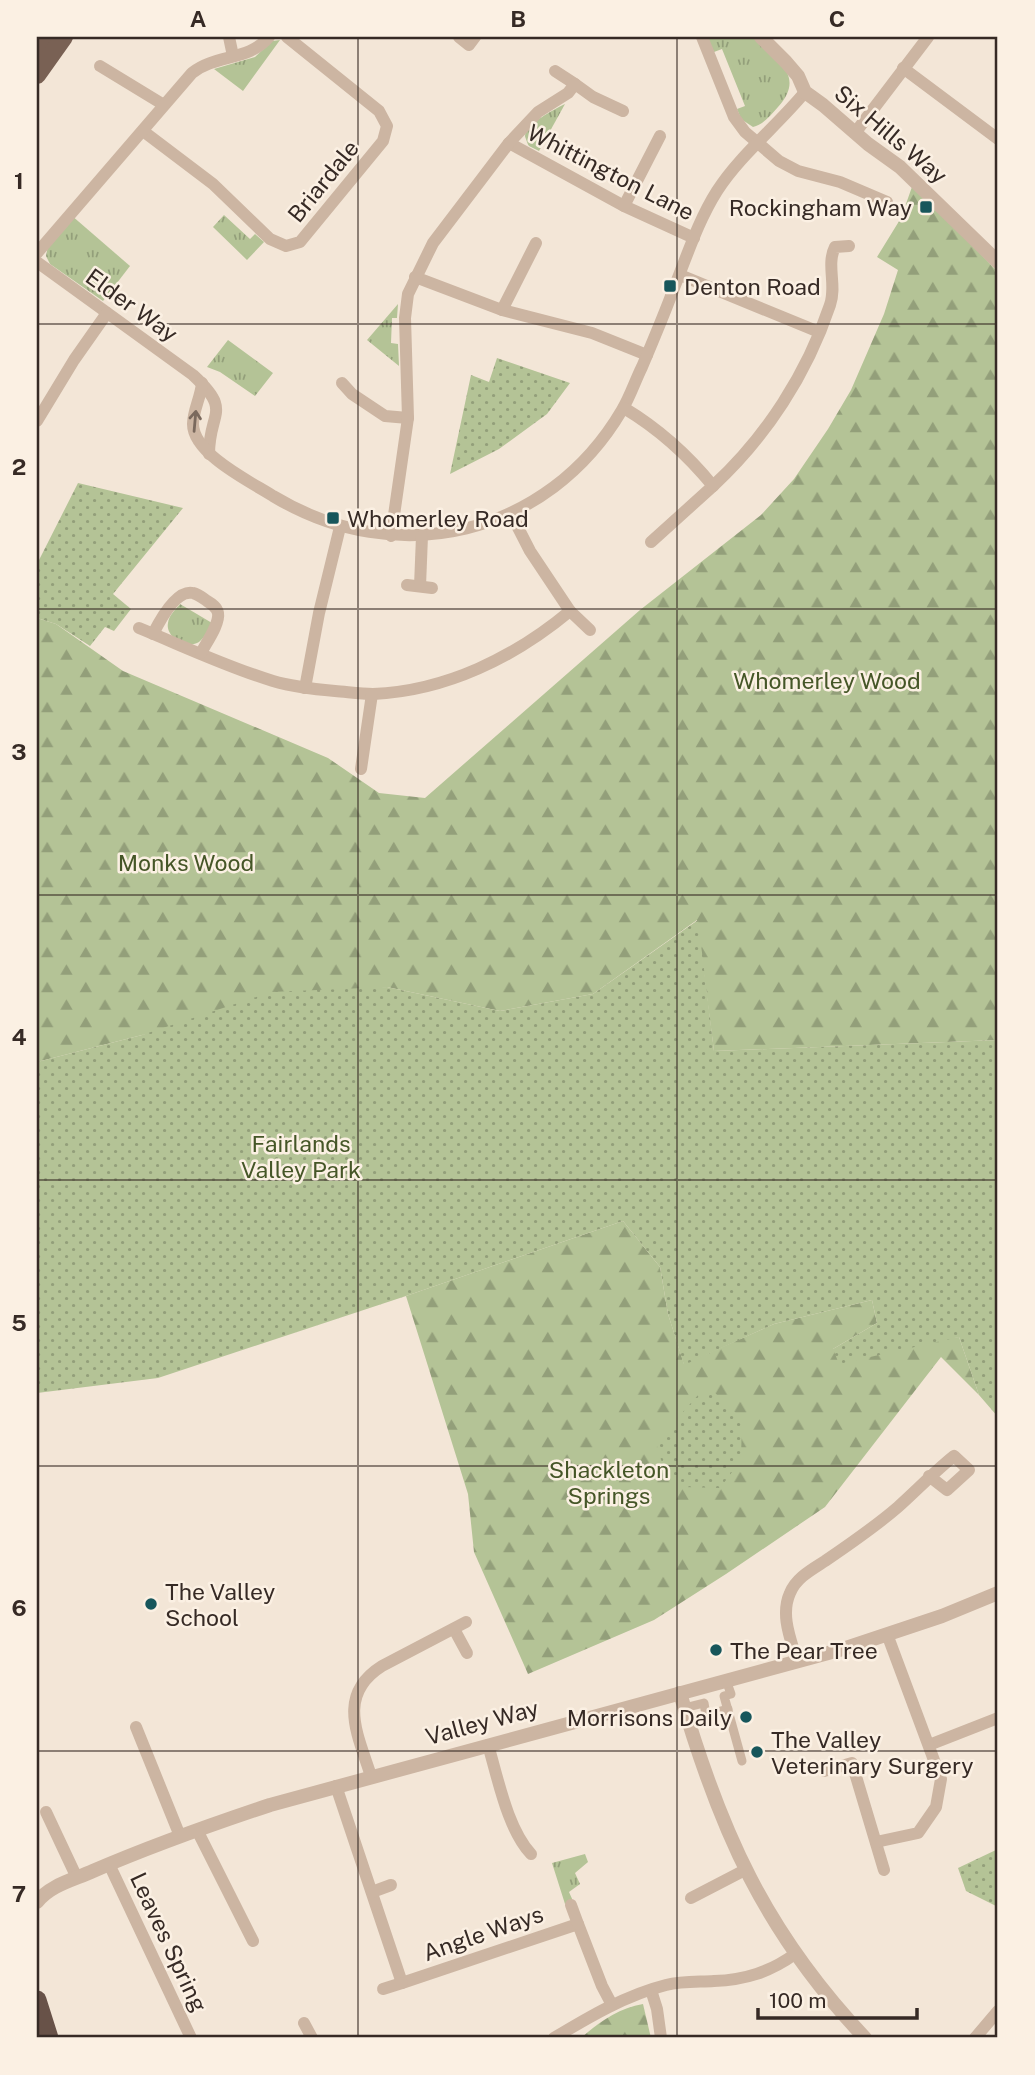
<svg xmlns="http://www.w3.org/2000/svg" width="1035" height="2075" font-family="'Public Sans',sans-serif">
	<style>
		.grass { fill: url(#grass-tufts) }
		.forest { fill: url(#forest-firs) }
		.park { fill: url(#park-dots) }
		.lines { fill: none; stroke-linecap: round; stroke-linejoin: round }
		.pedestrian { stroke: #ccb5a2; stroke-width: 9 }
		.minor { stroke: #ccb5a2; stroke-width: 12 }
		.tertiary { stroke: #ccb5a2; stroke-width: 14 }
		.primary { stroke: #796154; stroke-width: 18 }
		.trunk { stroke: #685248; stroke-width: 19 }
		.oneway { stroke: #7a695d }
		.grid { fill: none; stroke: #362a25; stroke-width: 2; stroke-opacity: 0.55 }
		.poi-dot { fill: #17565b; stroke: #fbf0e3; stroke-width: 2.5 }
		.labels { text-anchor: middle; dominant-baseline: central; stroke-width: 5; stroke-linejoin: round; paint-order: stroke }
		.street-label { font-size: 23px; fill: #362a25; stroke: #fbf0e3 }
		.poi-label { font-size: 23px; fill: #362a25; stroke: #fbf0e3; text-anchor: start }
		.park-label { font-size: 23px; fill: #455627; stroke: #fbf0e3 }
		.neatline { fill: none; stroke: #362a25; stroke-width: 2.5 }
		.grid-label { font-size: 23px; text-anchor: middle; font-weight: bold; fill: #362a25 }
	</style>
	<defs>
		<pattern id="grass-tufts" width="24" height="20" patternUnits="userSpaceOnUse" patternTransform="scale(1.75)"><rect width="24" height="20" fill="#b4c396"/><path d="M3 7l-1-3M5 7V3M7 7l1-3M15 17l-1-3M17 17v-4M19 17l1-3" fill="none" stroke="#939f7a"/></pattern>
		<pattern id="forest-firs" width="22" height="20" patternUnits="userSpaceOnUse" patternTransform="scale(1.75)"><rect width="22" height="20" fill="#b4c396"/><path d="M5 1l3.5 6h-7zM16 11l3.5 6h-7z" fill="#939f7a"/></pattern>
		<pattern id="park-dots" width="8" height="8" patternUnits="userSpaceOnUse" patternTransform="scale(1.75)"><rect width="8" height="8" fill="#b4c396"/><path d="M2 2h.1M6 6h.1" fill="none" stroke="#939f7a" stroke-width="1.8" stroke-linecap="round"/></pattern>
	</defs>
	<rect width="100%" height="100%" fill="#f3e6d7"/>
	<!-- grass -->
	<g class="grass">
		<path d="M707,37h48c22,23 51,39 23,70 -8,9 -14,17 -25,20l-12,-8 -4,-10 8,-3 -23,-57 -8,3z"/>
		<path d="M280,40l-37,51 -29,-22 41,-12 17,-16z"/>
		<path d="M565,104l-26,47 -10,-5c-1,-1 -4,-9 -4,-10 0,-12 30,-27 40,-32z"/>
		<path d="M71,215l59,51 -27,35 -53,-37 -4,-8 3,-15z"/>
		<path d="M224,215l26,24 5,-5 9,8 -17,18 -34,-33z"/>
		<path d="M398,304l-1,14h-5l-1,25 7,1 1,22 -32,-26z"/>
		<path d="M228,340l45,33 -18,23 -35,-24 -13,-5z"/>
		<path d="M180,604l32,19c-4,7 -7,14 -13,19 -12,8 -34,-5 -31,-19 1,-8 8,-14 12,-19z"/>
		<path d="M585,1854l3,8 -13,11 5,11 -11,8 4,9 -8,3 -13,-41z"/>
	</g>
	<!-- forest -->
	<g class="forest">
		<path d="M913,184l85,88v768l-284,11 -17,-131 -104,74 -93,17 -113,-24 -245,48 -105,27v-444l19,6 67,47 205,87 51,35 46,5 215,-188 121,-95 33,-36 34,-50 23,-39 33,-76 14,-44 -21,-13 24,-39z"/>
		<path d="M623,1221l37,46 8,47 16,50 90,-40 98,-24 5,23 -44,26 126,-12 20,58 -38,-38 -116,150 -99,67 -72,46 -126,54 -54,-122 -6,-58 -62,-198z"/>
		<path d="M643,2004l8,34h-70c18,-16 38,-30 62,-34z"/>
	</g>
	<!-- park -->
	<g class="park">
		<path d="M497,358l73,25 -23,31 -48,35 -49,25 21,-99 18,7z"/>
		<path d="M78,483l105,25 -70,86 18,15 -17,22 -9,-4 -15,19 -34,-22 -19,-6v-54z"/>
		<path d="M698,920l16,131 284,-11v377l-19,-22 -20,-58 -120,27 -6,-15 44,-26 -5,-23 -98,24 -90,41 -16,-51 -8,-47 -37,-46 -217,75 -248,82 -121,15v-331l105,-27 129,-43 116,-5 113,24 93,-17z"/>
		<path d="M713,1391l29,28 -1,41 -21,28 -38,-1 -21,-27 -5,-18 43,-48z"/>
		<path d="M998,1849v58l-32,-16 -8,-23z"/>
	</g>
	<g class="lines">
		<!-- pedestrian -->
		<g class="pedestrian">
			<path d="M726,1680l5,14 -7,2 18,65"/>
			<path d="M684,1708l20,-5 2,12 22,-6"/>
		</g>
		<!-- minor -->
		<g class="minor">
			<path d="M229,37l4,19"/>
			<path d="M459,37l10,8 6,-8"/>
			<path d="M702,37l32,80 11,15 34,29 19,10 42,11 47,20"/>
			<path d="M100,66l64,39"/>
			<path d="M903,68l95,71"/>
			<path d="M555,71l20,13"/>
			<path d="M143,131l70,53 57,55 16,7 14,-4 83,-101 4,-15 -8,-15 -92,-74"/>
			<path d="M855,133l73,-96"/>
			<path d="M509,143l115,63 70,32"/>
			<path d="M624,206l36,-70"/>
			<path d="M37,253l155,-180c24,-19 57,-12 77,-36"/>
			<path d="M37,262l156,113c40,37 16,36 16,79"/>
			<path d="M680,275l139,57"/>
			<path d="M415,277l87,33 90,23 55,22"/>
			<path d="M502,310l34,-67"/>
			<path d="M202,383c-1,14 -9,27 -9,41 0,30 58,58 80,72 124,75 275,40 349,-86 8,-13 13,-29 20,-43 11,-26 22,-52 32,-79 13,-32 24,-67 43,-97 23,-36 60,-65 88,-99"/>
			<path d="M342,383l10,11 33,22 23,2"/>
			<path d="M624,408c35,21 63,46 89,78l-62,56"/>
			<path d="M37,421l37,-61 33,-47"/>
			<path d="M713,486c53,-49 94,-112 117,-181 7,-20 -4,-40 5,-58l14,-1"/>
			<path d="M391,536l17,-118 -3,-100 3,-24 25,-51 76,-100 29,-31 30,-19 7,-9 18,13 30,14"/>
			<path d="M407,585l25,3"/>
			<path d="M420,586l2,-50"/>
			<path d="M570,611l20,19"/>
			<path d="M139,628c44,18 88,39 134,53 20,6 41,8 62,10 13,1 25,3 38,3 73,-3 142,-37 197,-83l-40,-60 -19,-37"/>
			<path d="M153,634c6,-12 23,-45 40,-41 5,1 10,5 14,8 5,3 10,6 11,12 2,11 -12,30 -17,40"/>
			<path d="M305,688l14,-75 21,-86"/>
			<path d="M361,769l11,-75"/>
			<path d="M454,1629l13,24"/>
			<path d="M797,1661c-6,-21 -17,-46 -7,-68 6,-15 21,-23 35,-32 25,-17 50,-34 73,-54 19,-17 36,-35 56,-51l15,14 -22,20 -18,-14"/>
			<path d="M136,1727l44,109"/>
			<path d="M488,1745c10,33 19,83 43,109"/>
			<path d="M929,1745l69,-27"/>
			<path d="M824,1771l28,-8 32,107"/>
			<path d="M371,1776c-13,-41 -35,-81 11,-110l84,-44"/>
			<path d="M336,1786l66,197 176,-59 24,62 10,19"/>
			<path d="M46,1812l31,66"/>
			<path d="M197,1830l56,111"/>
			<path d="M876,1842l42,-9 18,-26 5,-28 -54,-145"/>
			<path d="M109,1864l82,174"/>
			<path d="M372,1892l19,-7"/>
			<path d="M691,1898l54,-28"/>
			<path d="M571,1905l7,19"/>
			<path d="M383,1989l19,-6"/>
			<path d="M651,1990l6,19 4,29"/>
			<path d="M304,2023l8,15"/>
			<path d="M554,2038c35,-21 72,-43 112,-53 16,-4 32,-3 48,-4 31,-1 56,-9 81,-27"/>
			<path d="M975,2038l23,-27"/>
		</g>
		<!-- tertiary -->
		<g class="tertiary">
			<path d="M761,37l25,25 12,14 7,16 18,13 45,39 32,23 98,95"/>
			<path d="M680,1693c40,138 85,239 185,345"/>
			<path d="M37,1902c13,-17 36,-22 56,-31 58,-25 117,-46 177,-66l573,-156 99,-33 56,-23"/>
		</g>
		<!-- primary -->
		<g class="primary">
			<path d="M37,53l11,-16"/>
			<path d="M37,75l27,-38"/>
		</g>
		<!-- trunk -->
		<path class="trunk" d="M37,2000l12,38"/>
	</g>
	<!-- one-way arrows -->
	<defs><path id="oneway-shaft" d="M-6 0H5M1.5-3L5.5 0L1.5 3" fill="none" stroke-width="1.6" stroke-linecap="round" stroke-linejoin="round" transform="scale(1.75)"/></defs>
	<use class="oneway" href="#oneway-shaft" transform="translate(195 421) rotate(-85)"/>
	<!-- grid -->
	<path class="grid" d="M358,37v2001M677,37v2001M37,324h961M37,609h961M37,895h961M37,1180h961M37,1466h961M37,1751h961"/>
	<!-- markers -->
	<g class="poi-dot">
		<rect x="919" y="200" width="14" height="14" rx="3.5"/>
		<rect x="663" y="279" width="14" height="14" rx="3.5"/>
		<rect x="326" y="511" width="14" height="14" rx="3.5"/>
		<circle cx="151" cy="1604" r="7"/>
		<circle cx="716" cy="1650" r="7"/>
		<circle cx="746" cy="1717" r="7"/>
		<circle cx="757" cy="1752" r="7"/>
	</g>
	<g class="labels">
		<!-- street labels -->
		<g class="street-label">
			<text transform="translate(891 134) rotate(40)">Six Hills Way</text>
			<text transform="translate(611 172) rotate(27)">Whittington Lane</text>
			<text transform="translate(323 181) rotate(-51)">Briardale</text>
			<text transform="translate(132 305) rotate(36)">Elder Way</text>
			<text transform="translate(482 1722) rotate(-15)">Valley Way</text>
			<text transform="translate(483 1933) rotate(-19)">Angle Ways</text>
			<text transform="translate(169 1942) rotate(65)">Leaves Spring</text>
		</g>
		<!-- poi labels -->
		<g class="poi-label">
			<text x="912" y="207" text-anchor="end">Rockingham Way</text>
			<text x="684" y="286">Denton Road</text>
			<text x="347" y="518">Whomerley Road</text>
			<text x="165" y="1591">The Valley<tspan x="165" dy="26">School</tspan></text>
			<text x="730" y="1650">The Pear Tree</text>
			<text x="732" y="1717" text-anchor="end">Morrisons Daily</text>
			<text x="771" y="1739">The Valley<tspan x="771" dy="26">Veterinary Surgery</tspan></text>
		</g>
		<!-- park labels -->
		<g class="park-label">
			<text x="827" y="680">Whomerley Wood</text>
			<text x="186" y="862">Monks Wood</text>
			<text x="301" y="1143">Fairlands<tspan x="301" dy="26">Valley Park</tspan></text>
			<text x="609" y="1469">Shackleton<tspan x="609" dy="26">Springs</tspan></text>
		</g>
	</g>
	<!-- border -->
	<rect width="1035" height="2075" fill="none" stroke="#fbf0e3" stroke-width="77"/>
	<!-- scale -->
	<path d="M758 2008v10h159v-10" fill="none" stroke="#362a25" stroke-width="3.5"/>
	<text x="769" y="2008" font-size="21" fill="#362a25" stroke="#fbf0e3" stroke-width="5" paint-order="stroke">100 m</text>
	<rect x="38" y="38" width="958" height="1998" class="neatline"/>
	<g class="grid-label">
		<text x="198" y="27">A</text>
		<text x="518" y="27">B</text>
		<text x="837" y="27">C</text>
		<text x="19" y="189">1</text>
		<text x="19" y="475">2</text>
		<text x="19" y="760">3</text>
		<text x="19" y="1045">4</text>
		<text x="19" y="1331">5</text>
		<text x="19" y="1616">6</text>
		<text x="19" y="1902">7</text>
	</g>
</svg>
